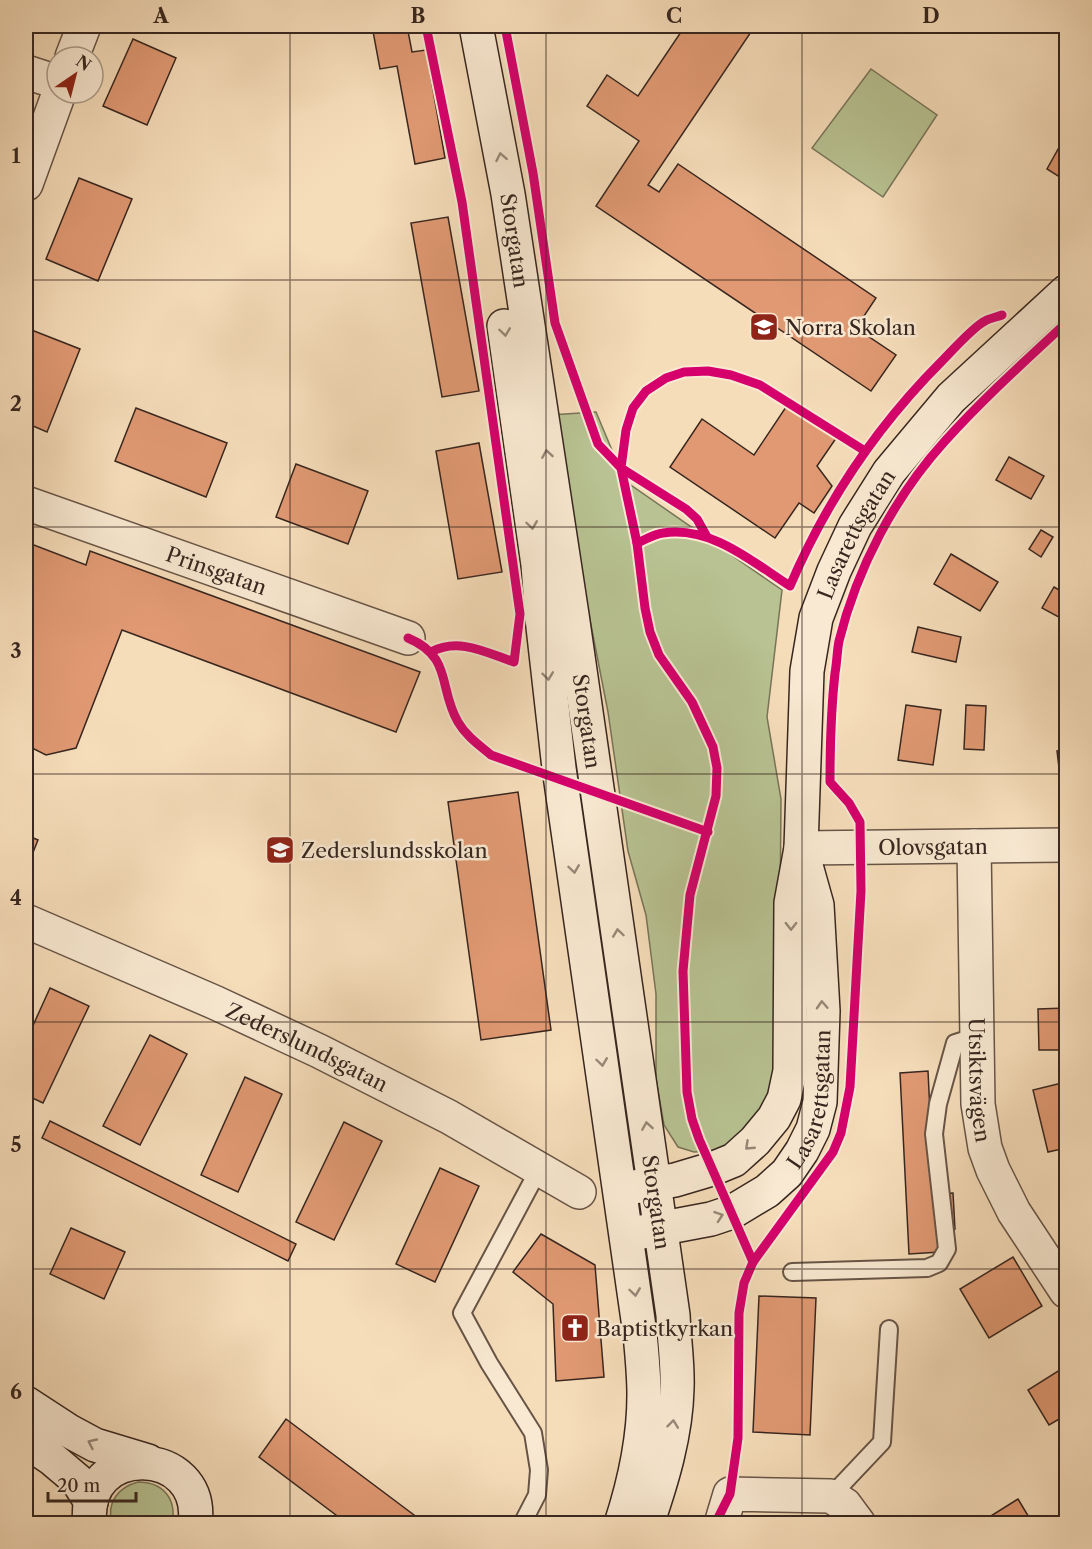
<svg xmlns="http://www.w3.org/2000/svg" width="1092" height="1549" font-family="'Libre Caslon Text',serif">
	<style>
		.green { fill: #b8c292; stroke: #787458; stroke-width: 1.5 }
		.building { fill: #e09973; stroke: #37261f; stroke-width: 1.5 }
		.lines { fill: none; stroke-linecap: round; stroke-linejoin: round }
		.lane-casing { stroke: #675446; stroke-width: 20 }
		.street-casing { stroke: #675446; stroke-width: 36 }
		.secondary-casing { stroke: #37261f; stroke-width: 36 }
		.lane { stroke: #f9e9d2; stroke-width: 16 }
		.street { stroke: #f9e9d2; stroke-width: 33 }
		.secondary { stroke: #f9e9d2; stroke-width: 33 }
		.cycleway-casing { stroke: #f9e9d2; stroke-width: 13 }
		.cycleway { stroke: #d6006c; stroke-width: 9 }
		.oneway { stroke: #988878 }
		.grid { fill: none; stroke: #37261f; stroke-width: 1.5; stroke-opacity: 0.55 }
		.labels { text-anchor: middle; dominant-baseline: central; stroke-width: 5; stroke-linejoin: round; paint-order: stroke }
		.street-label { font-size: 21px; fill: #37261f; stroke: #f9e9d2 }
		.poi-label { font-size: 21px; fill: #37261f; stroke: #f9e9d2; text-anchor: start }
		.neatline { fill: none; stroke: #37261f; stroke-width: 2 }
		.grid-label { font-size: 20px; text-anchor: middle; font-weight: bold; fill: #37261f }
	</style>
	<rect width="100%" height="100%" fill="#f6ddba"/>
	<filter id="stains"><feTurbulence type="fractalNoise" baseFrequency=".00333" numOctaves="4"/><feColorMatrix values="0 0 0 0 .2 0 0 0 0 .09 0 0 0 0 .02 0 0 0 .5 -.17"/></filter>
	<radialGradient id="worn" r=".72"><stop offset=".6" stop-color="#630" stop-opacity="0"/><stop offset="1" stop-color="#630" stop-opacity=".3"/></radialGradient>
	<!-- green -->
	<g class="green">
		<path d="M871,69l66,46 -54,82 -71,-49z"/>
		<path d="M596,412l29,69 157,109 -15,127 14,82 -2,231 -7,57 -7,19 -28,34 -19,10 -24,2 -16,-5 -14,-22 -8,-46v-85l-10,-79 -18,-64 -20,-139 -58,-297z"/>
		<path d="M138,1482c25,0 39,17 34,41h-60c-6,-21 7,-36 26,-41z"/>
	</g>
	<!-- building -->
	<g class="building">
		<path d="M372,26h35l5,26 14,-2 19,108 -30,6 -18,-98 -17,3z"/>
		<path d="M685,26h70l-107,159 11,7 19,-28 198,134 -20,30 40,27 -25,36 -275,-185 43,-65 -52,-35 20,-31 31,21z"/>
		<path d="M133,39l43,19 -29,67 -44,-19z"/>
		<path d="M1066,135v46l-19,-12z"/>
		<path d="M79,178l53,21 -34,82 -52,-22z"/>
		<path d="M448,217l31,174 -37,6 -31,-174z"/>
		<path d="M29,329l51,20 -33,83 -21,-9v-85z"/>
		<path d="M790,401l49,33 -22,32 15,20 -18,27 -15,-10 -24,35 -105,-71 32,-48 52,36z"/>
		<path d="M136,408l91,35 -21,54 -91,-36z"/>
		<path d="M479,443l23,129 -44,7 -22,-128z"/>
		<path d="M1009,457l35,19 -13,23 -35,-19z"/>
		<path d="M296,464l72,27 -20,53 -72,-27z"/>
		<path d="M1041,530l12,7 -12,20 -12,-8z"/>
		<path d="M26,542l60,23 4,-14 330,121 -24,60 -274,-102 -46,118 -30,7 -20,-10v-70l3,-10 -3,-1z"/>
		<path d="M951,554l47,28 -18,29 -46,-27z"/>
		<path d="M1054,587l12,7v27l-24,-13z"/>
		<path d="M918,627l43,10 -5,25 -44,-10z"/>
		<path d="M906,705l35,5 -8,55 -35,-5z"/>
		<path d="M966,705l20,1 -2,44 -20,-1z"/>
		<path d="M1066,750v43h-4l-5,-42z"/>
		<path d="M518,792l33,238 -70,10 -33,-238z"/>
		<path d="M26,835l12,5 -12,30z"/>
		<path d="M50,988l39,18 -46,97 -17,-8v-54z"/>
		<path d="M1066,1008v42h-27l-1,-41z"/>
		<path d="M150,1035l37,19 -47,91 -37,-19z"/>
		<path d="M928,1071l6,123 19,-1 2,36 -16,1 1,22 -31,2 -9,-181z"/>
		<path d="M245,1077l37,17 -44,98 -37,-17z"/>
		<path d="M1066,1082v66l-18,4 -15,-62z"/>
		<path d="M50,1121l246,123 -8,17 -246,-123z"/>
		<path d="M344,1122l38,19 -48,99 -38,-18z"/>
		<path d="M440,1168l39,18 -44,96 -39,-18z"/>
		<path d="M71,1228l54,24 -21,47 -54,-25z"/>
		<path d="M541,1234l54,31 9,112 -48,4 -3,-77 -40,-32z"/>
		<path d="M1013,1257l29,49 -53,32 -29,-49z"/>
		<path d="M759,1296l57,2 -6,137 -57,-3z"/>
		<path d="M1066,1366v49l-17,10 -21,-35z"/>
		<path d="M286,1419l140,105h-78l-89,-67z"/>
		<path d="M1018,1499l15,25h-55z"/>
		<path d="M753,1518l95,4 1,2h-97z"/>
	</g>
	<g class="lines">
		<!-- lane casing -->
		<g class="lane-casing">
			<g id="lane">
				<path d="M792,1272l135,-4 12,-5 8,-14 -13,-115 4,-30 17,-61 22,-7"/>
				<path d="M831,1496l51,-54 7,-113"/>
				<path d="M523,1522l14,-27 2,-25 -6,-37 -44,-70 -27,-50 77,-144"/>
			</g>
		</g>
		<!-- street casing -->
		<g class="street-casing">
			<g id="street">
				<path d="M72,57l12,-31"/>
				<path d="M26,72l31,10"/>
				<path d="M26,184l33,-91"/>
				<path id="s1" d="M26,503l382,135"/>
				<path id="s2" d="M974,846l4,258 7,44 8,22 21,42 52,79"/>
				<path id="s3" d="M801,848l265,-3"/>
				<path id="s4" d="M26,921l190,82 103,48 130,66 130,75"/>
				<path d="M721,1524l9,-30 101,2 14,9 14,19"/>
			</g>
		</g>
		<!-- secondary casing -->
		<g class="secondary-casing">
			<g id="secondary">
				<path id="s5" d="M476,26l32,168 64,421 101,700c1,24 5,49 4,73 -1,47 -15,92 -30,136"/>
				<path d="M504,326l34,239 4,53 17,150 81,566c2,20 4,41 4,61 0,42 -10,89 -23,129"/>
				<path id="s6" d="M634,1187l41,-7 37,-11 22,-9 21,-19 19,-23 10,-19 6,-28 1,-168 10,-55 6,-177 9,-53 18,-47 21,-45 34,-54 62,-74 115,-106"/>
				<path id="s7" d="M642,1232l69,-13 21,-7 35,-21 20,-18 15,-22 11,-22 7,-27 3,-91 -6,-106 -14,-50"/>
				<path d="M26,1403l43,28 26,14 53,16"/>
				<path d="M26,1441l25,17 26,22 14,22"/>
				<path d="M90,1524c-10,-83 116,-80 105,0"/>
			</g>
		</g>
		<!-- lane -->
		<use href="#lane" class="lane"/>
		<!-- street -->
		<use href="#street" class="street"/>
		<!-- secondary -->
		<use href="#secondary" class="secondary"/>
		<!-- cycleway casing -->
		<g class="cycleway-casing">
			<g id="cycleway">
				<path d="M426,26l36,176 58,412 -6,48c-27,-9 -55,-25 -83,-10"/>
				<path d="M505,26l28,147 22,150 43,121 23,24 16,75 8,65 5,24 9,23 33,47 21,45 4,21 -1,28 -26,99 -7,76 4,121 5,27 7,20 54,123"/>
				<path d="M707,537l-10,-18 -11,-10 -65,-41 5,-38 7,-22 13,-17 20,-13 18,-6 24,-1 23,4 29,10 105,66"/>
				<path d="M637,543c8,-3 17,-9 26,-10 49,-7 88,28 127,53 36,-84 87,-160 152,-225 10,-10 31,-34 43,-40 5,-3 12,-4 17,-6"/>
				<path d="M408,638c45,19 30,50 50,84 8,14 21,23 33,33l217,77"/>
				<path d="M715,1524l15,-30 8,-56 1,-125 5,-30 9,-21 80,-110 8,-19 9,-46 11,-196 -1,-69 -11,-19 -19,-21c0,-36 1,-73 5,-109 2,-11 2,-22 4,-32 18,-73 56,-145 106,-200 38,-42 80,-80 121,-118"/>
			</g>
		</g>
		<!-- cycleway -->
		<use href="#cycleway" class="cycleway"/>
	</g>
	<!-- one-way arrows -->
	<defs><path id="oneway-chevron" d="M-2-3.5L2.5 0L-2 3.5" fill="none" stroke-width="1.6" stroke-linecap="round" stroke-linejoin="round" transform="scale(1.5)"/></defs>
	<g class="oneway">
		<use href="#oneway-chevron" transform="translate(501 157) rotate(-101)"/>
		<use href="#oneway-chevron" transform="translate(505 332) rotate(82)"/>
		<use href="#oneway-chevron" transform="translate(547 454) rotate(-99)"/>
		<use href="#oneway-chevron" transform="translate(532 525) rotate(82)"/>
		<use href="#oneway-chevron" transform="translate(548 676) rotate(83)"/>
		<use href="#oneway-chevron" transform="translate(574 869) rotate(82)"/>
		<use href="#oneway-chevron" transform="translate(791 926) rotate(90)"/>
		<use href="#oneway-chevron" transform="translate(618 933) rotate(-98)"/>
		<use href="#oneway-chevron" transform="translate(822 1005) rotate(-93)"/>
		<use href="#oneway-chevron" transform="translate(602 1062) rotate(82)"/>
		<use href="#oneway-chevron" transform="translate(647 1126) rotate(-99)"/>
		<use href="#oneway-chevron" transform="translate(749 1146) rotate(137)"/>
		<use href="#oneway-chevron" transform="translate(719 1216) rotate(-19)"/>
		<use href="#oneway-chevron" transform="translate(635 1292) rotate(82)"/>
		<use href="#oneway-chevron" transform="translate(673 1424) rotate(-83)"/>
		<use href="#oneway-chevron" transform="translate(92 1443) rotate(-155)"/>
	</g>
	<!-- grid -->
	<path class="grid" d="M290,26v1498M546,26v1498M802,26v1498M26,280h1040M26,527h1040M26,774h1040M26,1022h1040M26,1269h1040"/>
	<!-- icons -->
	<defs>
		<g id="school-square" transform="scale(1.5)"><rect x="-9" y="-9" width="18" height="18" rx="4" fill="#8f2418" stroke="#f9e9d2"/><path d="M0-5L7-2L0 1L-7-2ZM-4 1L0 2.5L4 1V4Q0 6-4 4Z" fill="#fff"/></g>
		<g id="church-square" transform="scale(1.5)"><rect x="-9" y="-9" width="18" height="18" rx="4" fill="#8f2418" stroke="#f9e9d2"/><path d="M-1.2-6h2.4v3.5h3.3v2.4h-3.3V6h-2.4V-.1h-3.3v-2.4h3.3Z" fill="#fff"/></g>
	</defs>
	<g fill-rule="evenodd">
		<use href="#school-square" x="764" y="327"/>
		<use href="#school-square" x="280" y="850"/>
		<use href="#church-square" x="575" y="1328"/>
	</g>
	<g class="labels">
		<!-- street labels -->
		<g class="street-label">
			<text stroke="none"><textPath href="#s5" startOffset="218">Storgatan</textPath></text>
			<text stroke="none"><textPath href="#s6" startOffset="760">Lasarettsgatan</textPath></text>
			<text stroke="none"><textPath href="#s1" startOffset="202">Prinsgatan</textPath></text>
			<text stroke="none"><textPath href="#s5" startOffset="704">Storgatan</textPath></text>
			<text stroke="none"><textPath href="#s3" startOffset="132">Olovsgatan</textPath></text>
			<text stroke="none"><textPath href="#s4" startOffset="308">Zederslundsgatan</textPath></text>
			<text stroke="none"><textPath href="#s2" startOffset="234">Utsiktsvägen</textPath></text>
			<text stroke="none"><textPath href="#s7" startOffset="240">Lasarettsgatan</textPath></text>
			<text stroke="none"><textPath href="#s5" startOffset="1190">Storgatan</textPath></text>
		</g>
		<!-- poi labels -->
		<g class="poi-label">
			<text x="785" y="327">Norra Skolan</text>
			<text x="301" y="850">Zederslundsskolan</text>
			<text x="596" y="1328">Baptistkyrkan</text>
		</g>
	</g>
	<!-- margin -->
	<rect width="1092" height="1549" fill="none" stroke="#f6ddba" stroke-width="66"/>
	<!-- north arrow -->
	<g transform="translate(75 75) rotate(35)"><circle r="28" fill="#f9e9d2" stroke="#ab9b8a" stroke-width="1.5"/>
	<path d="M0-4.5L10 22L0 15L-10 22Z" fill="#8f2418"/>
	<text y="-9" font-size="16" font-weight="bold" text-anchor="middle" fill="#37261f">N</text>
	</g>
	<!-- scale -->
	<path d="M48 1492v9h88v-9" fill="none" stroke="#37261f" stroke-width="3"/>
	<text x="57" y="1492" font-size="18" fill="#37261f" stroke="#f9e9d2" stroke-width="4.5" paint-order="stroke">20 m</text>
	<rect x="33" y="33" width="1026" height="1483" class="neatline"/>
	<g class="grid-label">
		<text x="161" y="23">A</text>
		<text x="418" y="23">B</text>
		<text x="674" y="23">C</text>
		<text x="931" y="23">D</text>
		<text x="16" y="163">1</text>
		<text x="16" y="411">2</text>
		<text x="16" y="658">3</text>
		<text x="16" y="905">4</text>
		<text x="16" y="1152">5</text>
		<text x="16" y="1399">6</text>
	</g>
	<rect width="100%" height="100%" filter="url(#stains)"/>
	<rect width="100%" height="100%" fill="url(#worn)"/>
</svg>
